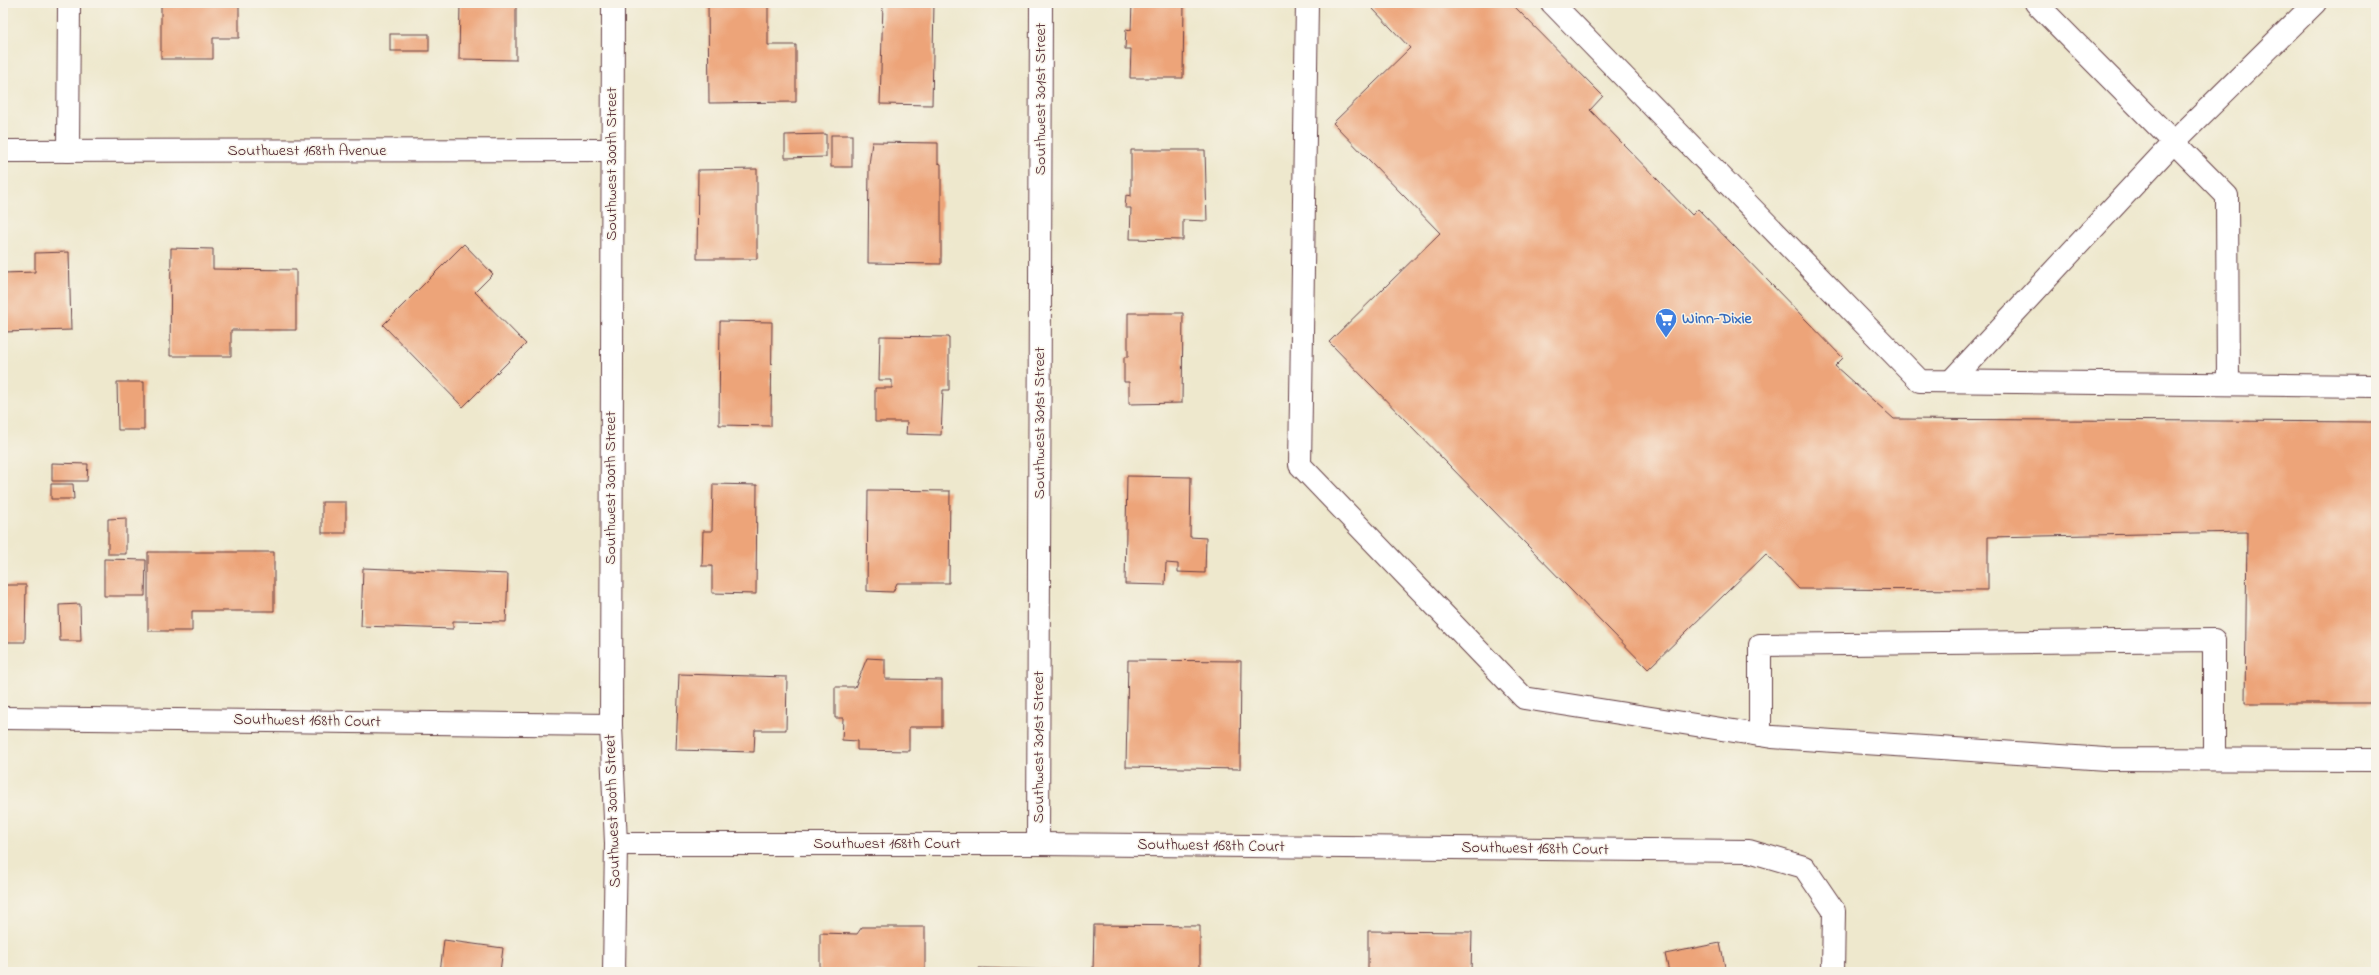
<svg xmlns="http://www.w3.org/2000/svg" width="2379" height="975" font-family="'Indie Flower',sans-serif">
	<style>
		.building { fill: #eda479 }
		.lines { fill: none; stroke-linecap: round; stroke-linejoin: round }
		.lane-casing { stroke: #633d43; stroke-width: 24 }
		.street-casing { stroke: #633d43; stroke-width: 24 }
		.lane { stroke: #fff; stroke-width: 22 }
		.street { stroke: #fff; stroke-width: 22 }
		.labels { text-anchor: middle; dominant-baseline: central; stroke-width: 3; stroke-linejoin: round; paint-order: stroke }
		.street-label { font-size: 16px; fill: #4a1f2b; stroke: #f7f3e8 }
		.shop-label { font-size: 16px; font-weight: bold; fill: #366cbe; stroke: #f7f3e8; text-anchor: start }
	</style>
	<rect width="100%" height="100%" fill="#f7f3e8"/>
	<filter id="ink" filterUnits="userSpaceOnUse"><feTurbulence type="fractalNoise" baseFrequency=".025" numOctaves="2"/><feDisplacementMap in="SourceGraphic" scale="8" xChannelSelector="R" yChannelSelector="G"/><feConvolveMatrix kernelMatrix="1 2 1 2 8 2 1 2 1" color-interpolation-filters="sRGB"/></filter>
	<filter id="wash" filterUnits="userSpaceOnUse"><feTurbulence type="fractalNoise" baseFrequency=".012" numOctaves="4" result="noise"/><feDisplacementMap in="SourceGraphic" scale="16" xChannelSelector="R" yChannelSelector="G"/><feGaussianBlur stdDeviation="0.9" result="paint"/><feColorMatrix in="noise" values="0 0 0 0 0 0 0 0 0 0 0 0 0 0 0 0 0 1.4 0 .05"/><feComposite in="paint" operator="in"/></filter>
	<g filter="url(#wash)">
		<rect width="100%" height="100%" fill="#eee8cd"/>
		<g id="blocks">
			<!-- building -->
			<g class="building">
				<path d="M161,3h78v35h-26v21h-52z"/>
				<path d="M460,3h56v57l-57,-1z"/>
				<path d="M708,3h60v42h28v57l-87,1z"/>
				<path d="M883,3h51l-2,102 -52,-1z"/>
				<path d="M1132,3h52l-1,75h-53l1,-29h-6l1,-20 5,1z"/>
				<path d="M1373,3h138l92,93 -13,14 102,105 6,-6 145,149 -8,8 59,53 482,3v281h-131l2,-171 -259,5v53l-189,-1 -33,-35 -118,115 -319,-327 111,-109 -107,-110 77,-75 -37,-39z"/>
				<rect x="390" y="34" width="39" height="17"/>
				<path d="M826,134v23l-41,1v-23z"/>
				<rect x="831" y="135" width="21" height="32"/>
				<path d="M872,142l66,1v20l3,1v100l-73,-1 1,-98z"/>
				<path d="M1131,150h74l2,71 -24,-1v20l-53,-1 1,-31h-6l1,-13 5,1z"/>
				<path d="M757,169v90h-60l1,-89z"/>
				<path d="M464,244l29,30 -18,18 51,52 -63,63 -80,-82z"/>
				<path d="M171,248l42,1v20l83,1v60h-65v26h-61z"/>
				<path d="M69,252l2,78 -68,2v-59l32,-1v-19z"/>
				<path d="M1128,313h55l-1,90 -53,1v-22h-5v-25h4z"/>
				<path d="M720,321l52,1 -1,104 -52,-1z"/>
				<path d="M880,336l69,1v53h-6l-2,45 -35,-1 1,-12h-32v-34h17v-8h-13z"/>
				<path d="M117,382h27v48h-26z"/>
				<path d="M52,463l36,1 -1,17h-35z"/>
				<path d="M1127,476l64,1 -1,60 16,1 -1,35 -27,-1v-8l-12,-1 -1,22 -40,-1z"/>
				<path d="M51,484h22l1,15h-23z"/>
				<path d="M713,484l44,1 -1,109 -44,-1v-27h-10l1,-35h9z"/>
				<path d="M868,490l82,1 -1,92h-52l-4,9 -26,-1z"/>
				<rect x="322" y="502" width="24" height="31"/>
				<path d="M126,518v36h-18v-35z"/>
				<path d="M148,552h126v59h-82v20h-44z"/>
				<path d="M104,559l42,1 -1,36h-41z"/>
				<path d="M363,568l145,6 -2,48 -53,-1v8l-92,-3z"/>
				<path d="M3,585h23l-1,57h-22z"/>
				<path d="M80,604l1,37h-21l-1,-36z"/>
				<path d="M867,658l18,1v20l57,1v47h-33v24l-52,-1v-9l-15,-1 1,-22h-8v-31h20z"/>
				<path d="M1128,660l113,1 -1,108 -114,-2z"/>
				<path d="M679,674l108,3 -1,53h-31l-1,22 -78,-2z"/>
				<path d="M1094,925l106,1v46h-107z"/>
				<path d="M862,927h63v45h-105v-39l37,1z"/>
				<path d="M1368,931l104,1 -1,40h-103z"/>
				<path d="M444,940l59,8 -3,24h-60z"/>
				<path d="M1720,943l6,29h-57l-4,-18z"/>
				<path d="M979,968l83,2v2h-83z"/>
			</g>
		</g>
	</g>
	<g filter="url(#ink)">
		<use href="#blocks" fill-opacity="0" stroke="#633d43" stroke-width="1"/>
		<g class="lines">
			<!-- lane casing -->
			<g class="lane-casing">
				<g id="lane">
					<path d="M1307,3l-7,462 224,233 248,39 334,22 270,1"/>
					<path d="M1552,3l368,378 456,5"/>
					<path d="M2036,3l191,193 1,188"/>
					<path d="M1951,381l223,-239 141,-139"/>
					<path d="M1760,735v-90l454,-5v119"/>
				</g>
			</g>
			<!-- street casing -->
			<g class="street-casing">
				<g id="street">
					<path d="M613,3l-2,722 5,119 -2,128"/>
					<path d="M3,151l608,-1"/>
					<path d="M68,151l1,-148"/>
					<path d="M3,718l608,7"/>
					<path d="M616,844h422l711,7 55,16 30,44 -1,61"/>
					<path d="M1038,844l3,-841"/>
				</g>
			</g>
			<!-- lane -->
			<use href="#lane" class="lane"/>
			<!-- street -->
			<use href="#street" class="street"/>
		</g>
	</g>
	<!-- icons -->
	<defs>
		<g id="supermarket-pin" transform="scale(1.15)"><path d="M0 17L-7.5 6A9.5 9.5 0 1 1 7.5 6Z" fill="#3f7fe0" stroke="#f7f3e8"/><path d="M-6-5.5h2.5l.6 2H6L4.5 2H-2.5L-4.4-4H-6ZM-1.5 3.2a1.3 1.3 0 1 0 .1 0ZM3 3.2a1.3 1.3 0 1 0 .1 0Z" fill="#fff"/></g>
	</defs>
	<g fill-rule="evenodd">
		<use href="#supermarket-pin" x="1666" y="319"/>
	</g>
	<g class="labels">
		<!-- street labels -->
		<g class="street-label">
			<text transform="translate(1041 99) rotate(-90)">Southwest 301st Street</text>
			<text x="307" y="151">Southwest 168th Avenue</text>
			<text transform="translate(612 164) rotate(-90)">Southwest 300th Street</text>
			<text transform="translate(1040 423) rotate(-90)">Southwest 301st Street</text>
			<text transform="translate(611 488) rotate(-90)">Southwest 300th Street</text>
			<text transform="translate(307 721) rotate(1)">Southwest 168th Court</text>
			<text transform="translate(1039 747) rotate(-90)">Southwest 301st Street</text>
			<text transform="translate(613 811) rotate(-92)">Southwest 300th Street</text>
			<text x="887" y="844">Southwest 168th Court</text>
			<text transform="translate(1211 846) rotate(1)">Southwest 168th Court</text>
			<text transform="translate(1535 849) rotate(1)">Southwest 168th Court</text>
		</g>
		<!-- shop labels -->
		<g class="shop-label">
			<text x="1682" y="319">Winn-Dixie</text>
		</g>
	</g>
	<!-- margin -->
	<rect width="2379" height="975" fill="none" stroke="#f7f3e8" stroke-width="16"/>
</svg>
